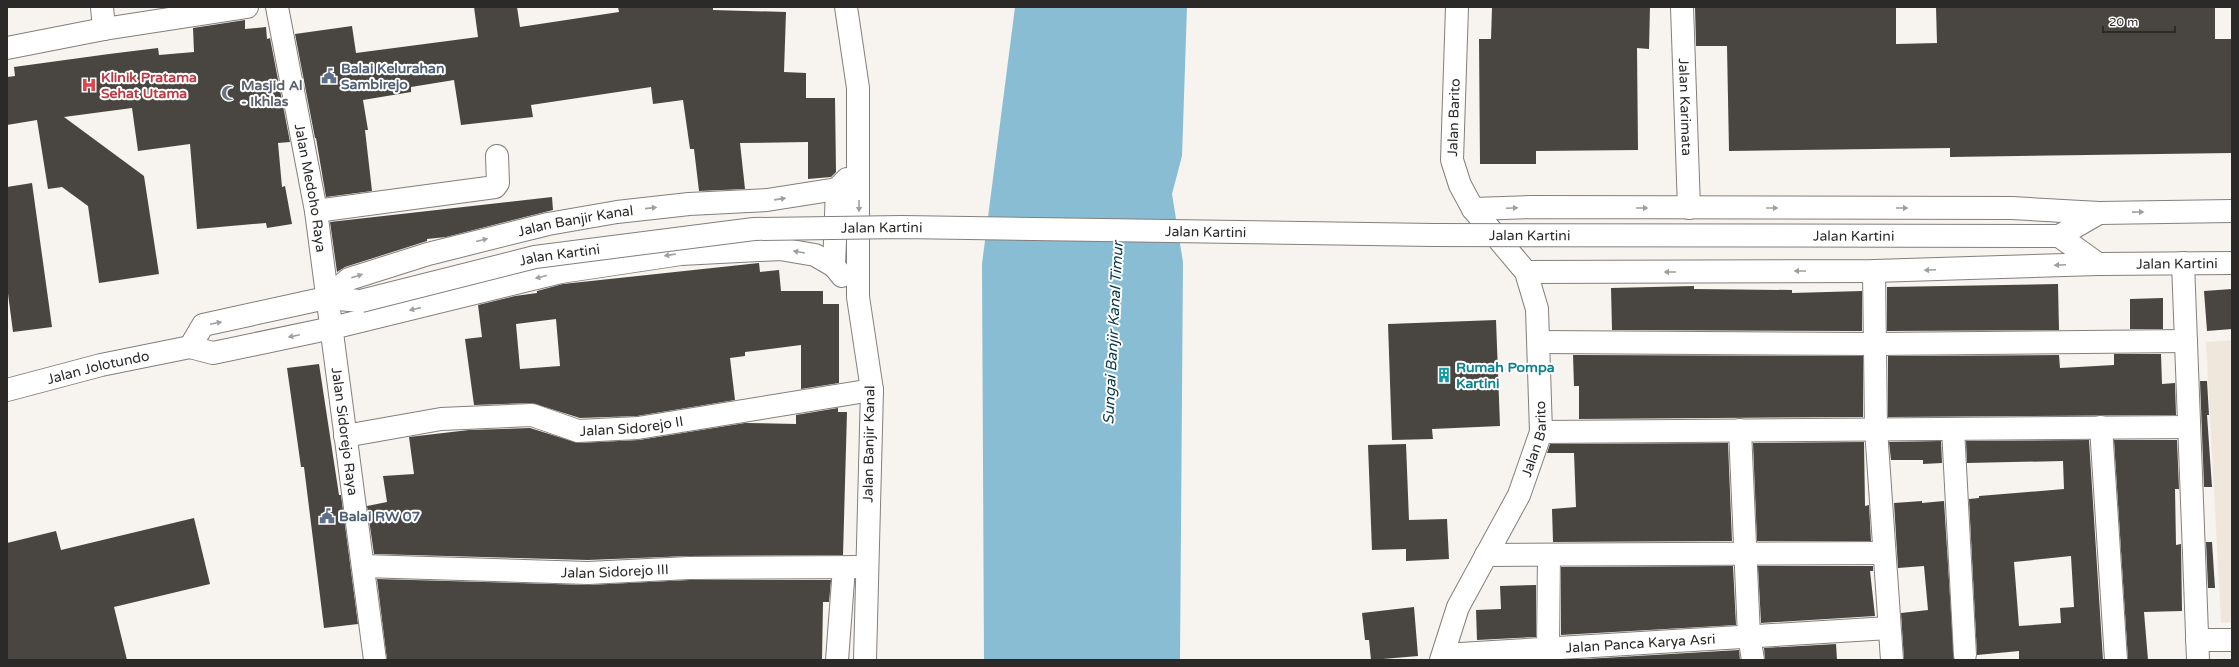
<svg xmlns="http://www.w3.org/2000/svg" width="2239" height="667" font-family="'Varela Round',sans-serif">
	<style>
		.built { fill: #f0e7dc }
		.water { fill: #88bdd4 }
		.building { fill: #494642; fill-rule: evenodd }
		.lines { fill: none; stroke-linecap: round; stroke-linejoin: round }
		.street-casing { stroke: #837f7c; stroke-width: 24 }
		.secondary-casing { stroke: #837f7c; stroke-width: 24 }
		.street { stroke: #fff; stroke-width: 22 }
		.secondary { stroke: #fff; stroke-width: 22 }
		.secondary-bridge-casing { stroke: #837f7c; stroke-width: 24; stroke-linecap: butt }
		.secondary-bridge { stroke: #fff; stroke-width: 22 }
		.oneway { fill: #a09f9f }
		.labels { text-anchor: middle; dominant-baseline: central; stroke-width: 4; stroke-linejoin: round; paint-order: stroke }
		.service-label { font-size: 14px; font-weight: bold; fill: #4e5e75; stroke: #fff; text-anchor: start }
		.health-label { font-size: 14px; font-weight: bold; fill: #be3a42; stroke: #fff; text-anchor: start }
		.worship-label { font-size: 14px; font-weight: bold; fill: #5b616d; stroke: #fff; text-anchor: start }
		.street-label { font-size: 14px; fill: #2c2a29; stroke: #fff }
		.culture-label { font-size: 14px; font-weight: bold; fill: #0d838f; stroke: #fff; text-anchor: start }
		.water-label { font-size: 15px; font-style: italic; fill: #0a3a4a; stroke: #fff }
	</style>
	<rect width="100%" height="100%" fill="#f7f3ee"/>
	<!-- built -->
	<path class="built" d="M2232,340v282l-11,1 -15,-281z"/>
	<!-- water -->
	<path class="water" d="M1015,7h172l-5,149 -10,38 11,68 -3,398h-196l-2,-396z"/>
	<!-- building -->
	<g class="building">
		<path d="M474,7h43l3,20 99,-15 -1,-5h95v3l73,2 -2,60 22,1v25h29l1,74 -5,5 -23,2v-37l-68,1 5,46 -46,2 -5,-42h-4l-7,-49 -30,4 -2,-17 -120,18 2,12 -72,8 -7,-45 -43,7v5l-48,8 5,30h-3l7,61 -46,6 -10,-59h-1l-20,-104 57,-8 4,27 122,-16z"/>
		<path d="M1492,7h158l-1,42 -12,-1 1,102 -102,1v13h-56l-1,-125h12z"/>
		<path d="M1695,7h201v37l41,-1 -1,-36h279v32h17v114l-282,4v-9l-221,3 -2,-105h-31z"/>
		<path d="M245,20v9l21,-2 1,12 3,-1 20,104 -12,1 4,44 3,-1 7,38 -25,4 -1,-5 -69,6 -7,-85 -52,7 -6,-43 -68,9 80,59 15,98 -60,9 -11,-77 -26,-19 -14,2 -11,-69 -30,5v-48l8,-1 -1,-9 95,-13 49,-6 1,7 35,-3 -1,-24z"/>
		<path d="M32,183l20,144 -39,5 -6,-46v-99z"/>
		<path d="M552,197l1,13 -107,27 -19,2v2l-82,26 -8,5 -7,-50z"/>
		<path d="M759,263l1,9 19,-2 2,21h42v13h16v79l-38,6v-44l-56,7v4l-15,2 5,42 -98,16 -57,2 -48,-15 -58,2 -9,-66 17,-2 -4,-32 37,-9 22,-3v-2l26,-7zM556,319l4,47 -40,3 -4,-45z"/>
		<path d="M2058,284l1,46 -172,1v-44z"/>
		<path d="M1694,286v3l98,1v3l70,-2v40l-250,-1 -1,-42z"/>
		<path d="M2232,289v40l-25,2 -3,-40z"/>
		<path d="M2163,298v31h-33v-30z"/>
		<path d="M1496,320l4,106 -68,3 1,10 -41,1 -4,-116z"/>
		<path d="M2114,354h47l1,30 13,-1 1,32 -288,2v-61l171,-1 1,13 54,-3z"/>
		<path d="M1573,355l290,1v61l-284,2v-33h-5z"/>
		<path d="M319,364l20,131h2l17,129 -34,4 -20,-161h-3l-14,-99z"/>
		<path d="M2200,381h7l2,34h-2l5,72h-8z"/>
		<path d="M838,408v4h9l-4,143 -155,1 -100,4 -214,-6 -7,-48 20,-4 -4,-26 31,-2 -5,-37 60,-7 61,-2 48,15 61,-3 106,-17 51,1v-9z"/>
		<path d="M2089,440l14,220h-84v-9l-42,4 -8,-156 10,-1v-2l85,-7 -1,-28 -96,2 -1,-22zM2071,556l3,51 -14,1 1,15 -42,3 -5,-64z"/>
		<path d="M2114,440h63l2,49h-4l1,56 5,-1 1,67 -38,1 4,48h-20z"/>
		<path d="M1941,441l1,22 -19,1v-4h-32l-2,-18z"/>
		<path d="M1864,442l1,64 4,-1 2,36h-114l-4,-98z"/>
		<path d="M1728,443l4,98 -179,1 -1,-33 24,-2 -2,-54h-27l3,-9z"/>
		<path d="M1406,444l3,76 38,-1 2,40 -43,2v-12l-34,1 -4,-105z"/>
		<path d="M1922,501v2l22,-2 10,159h-50l-3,-47 27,-3 -4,-44 -26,2 -4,-65z"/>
		<path d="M194,518l16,66 -96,23 13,53h-120v-117l49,-12 5,19z"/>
		<path d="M2206,542h6l3,46h-7z"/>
		<path d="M1733,566l3,59 -175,10v-68z"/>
		<path d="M1758,566h115v5h-3l5,45 -114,7z"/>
		<path d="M377,579l211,6 101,-5h142l-2,22h-6l-1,58h-435z"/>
		<path d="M1536,585v52l-59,3 -1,-30 25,-1 -1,-23z"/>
		<path d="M1414,607l4,49 -47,4 -2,-20h-4l-3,-27z"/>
		<path d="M1836,644l1,16h-72l-1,-12z"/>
		<path d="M1739,650l1,10h-172z"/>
	</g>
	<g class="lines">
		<!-- street casing -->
		<g class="street-casing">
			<g id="street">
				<path d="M102,7l2,22"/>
				<path id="s1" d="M277,7l39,204 59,449"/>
				<path id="s2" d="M1682,7l7,201"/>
				<path d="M7,48l97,-19 143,-22"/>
				<path d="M316,211l179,-24 3,-4 -1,-27"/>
				<path d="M2183,263l15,397"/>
				<path d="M1874,271l2,158 16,231"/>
				<path d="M1540,342l335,2 311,-3"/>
				<path d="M2101,427l15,233"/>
				<path d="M1953,429l12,226"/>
				<path d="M1740,430l9,206 4,24"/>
				<path d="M1541,432l648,-5"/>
				<path id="s3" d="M345,436l96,-17 91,-4 46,16 60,-3 234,-38"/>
				<path d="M1486,555l398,-2"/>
				<path id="s4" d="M363,566l225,7 101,-5 178,-1"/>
				<path d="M2197,640h35"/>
				<path d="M1548,648l1,-93"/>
				<path id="s5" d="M1460,654l429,-26"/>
				<path d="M837,660l7,-92"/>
			</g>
		</g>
		<!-- secondary casing -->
		<g class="secondary-casing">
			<g id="secondary">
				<path d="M846,7l12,81v209l14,93 -7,270"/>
				<path d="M1473,209l58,-2 481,1 87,5 133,-2"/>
				<path d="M2053,236h6l40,-23"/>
				<path d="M2059,236l39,28"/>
				<path id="s6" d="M1526,272l348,-1 224,-7 134,-1"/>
				<path d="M842,276l-8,-10 3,-77 10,-10"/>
				<path id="s7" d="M326,298l23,-19 79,-25 120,-30 69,-12 72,-8 78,-4 70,-11"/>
				<path d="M190,347l13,-22 123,-27 35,3"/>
				<path id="s8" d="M7,390l94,-25 89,-18 23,6 119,-25 229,-56 120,-18 99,-5 35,6 19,11"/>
				<path id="s9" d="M1441,660l17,-53 61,-112 22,-63 -4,-123 -11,-37 -53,-63 -13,-24 -8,-25 5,-153"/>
			</g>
		</g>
		<!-- street -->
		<use href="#street" class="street"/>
		<!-- secondary -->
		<use href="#secondary" class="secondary"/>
		<!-- secondary-bridge casing -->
		<g class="secondary-bridge-casing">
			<g id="secondary-bridge">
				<path id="s10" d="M361,301l174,-44 219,-28 148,-2 532,8 619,1"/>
			</g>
		</g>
		<!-- secondary-bridge -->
		<use href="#secondary-bridge" class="secondary-bridge"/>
	</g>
	<!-- one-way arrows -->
	<defs><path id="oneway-solid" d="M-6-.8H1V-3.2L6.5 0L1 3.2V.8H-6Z"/></defs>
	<g class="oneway">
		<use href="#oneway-solid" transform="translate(780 199) rotate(-8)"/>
		<use href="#oneway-solid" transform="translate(859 206) rotate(90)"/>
		<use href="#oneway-solid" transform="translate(651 208) rotate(-6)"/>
		<use href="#oneway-solid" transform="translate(1512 208) rotate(-2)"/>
		<use href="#oneway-solid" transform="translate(1642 208)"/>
		<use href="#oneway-solid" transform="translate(1772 208)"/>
		<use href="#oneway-solid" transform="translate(1902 208)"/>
		<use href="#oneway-solid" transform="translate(2138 212) rotate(-1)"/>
		<use href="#oneway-solid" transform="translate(482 240) rotate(-14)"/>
		<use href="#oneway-solid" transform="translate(799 252) rotate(-170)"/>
		<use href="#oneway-solid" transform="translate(670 255) rotate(171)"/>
		<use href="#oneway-solid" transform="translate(2060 265) rotate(178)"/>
		<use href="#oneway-solid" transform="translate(1930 270) rotate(178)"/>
		<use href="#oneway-solid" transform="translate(1800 271) rotate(180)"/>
		<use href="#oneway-solid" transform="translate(1670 272) rotate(180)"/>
		<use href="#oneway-solid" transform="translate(357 276) rotate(-17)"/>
		<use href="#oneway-solid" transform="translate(541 277) rotate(166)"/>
		<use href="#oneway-solid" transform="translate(415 309) rotate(167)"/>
		<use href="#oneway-solid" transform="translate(216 323) rotate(-12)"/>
		<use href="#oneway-solid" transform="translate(294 336) rotate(168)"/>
	</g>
	<!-- icons -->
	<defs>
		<g id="civic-bare" transform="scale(1.2)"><path d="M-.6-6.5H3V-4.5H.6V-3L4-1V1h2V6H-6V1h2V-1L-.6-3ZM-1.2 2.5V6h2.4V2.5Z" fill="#5c6f8a" stroke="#fff" stroke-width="2.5" paint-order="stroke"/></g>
		<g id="hospital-bare" transform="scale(1.2)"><path d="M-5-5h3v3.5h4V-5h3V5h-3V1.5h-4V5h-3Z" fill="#e0444e" stroke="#fff" stroke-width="2.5" paint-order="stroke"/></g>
		<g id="mosque-bare" transform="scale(1.2)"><path d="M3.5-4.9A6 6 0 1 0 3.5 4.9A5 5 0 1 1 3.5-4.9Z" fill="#6b7280" stroke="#fff" stroke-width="2.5" paint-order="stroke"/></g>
		<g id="building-bare" transform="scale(1.2)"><path d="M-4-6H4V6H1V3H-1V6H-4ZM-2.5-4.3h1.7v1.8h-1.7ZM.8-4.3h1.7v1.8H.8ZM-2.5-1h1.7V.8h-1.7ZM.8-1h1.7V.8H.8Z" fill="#0f9aa8" stroke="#fff" stroke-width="2.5" paint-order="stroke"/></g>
	</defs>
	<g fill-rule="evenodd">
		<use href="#civic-bare" x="329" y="76"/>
		<use href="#hospital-bare" x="89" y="85"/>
		<use href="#mosque-bare" x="229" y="93"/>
		<use href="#building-bare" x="1444" y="375"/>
		<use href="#civic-bare" x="327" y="516"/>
	</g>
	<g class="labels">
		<!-- service labels -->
		<g class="service-label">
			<text x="341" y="68">Balai Kelurahan<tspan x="341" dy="16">Sambirejo</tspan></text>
			<text x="339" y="516">Balai RW 07</text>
		</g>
		<!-- health labels -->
		<g class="health-label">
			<text x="101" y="77">Klinik Pratama<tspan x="101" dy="16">Sehat Utama</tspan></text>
		</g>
		<!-- worship labels -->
		<g class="worship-label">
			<text x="241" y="85">Masjid Al<tspan x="241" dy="16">- Ikhlas</tspan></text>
		</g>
		<!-- street labels -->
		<g class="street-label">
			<text stroke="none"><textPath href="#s2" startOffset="100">Jalan Karimata</textPath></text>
			<text stroke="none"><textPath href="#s9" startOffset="590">Jalan Barito</textPath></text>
			<text stroke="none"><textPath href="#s1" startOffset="184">Jalan Medoho Raya</textPath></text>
			<text stroke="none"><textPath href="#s7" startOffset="264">Jalan Banjir Kanal</textPath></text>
			<text stroke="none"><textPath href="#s10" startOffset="528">Jalan Kartini</textPath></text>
			<text stroke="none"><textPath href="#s10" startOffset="852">Jalan Kartini</textPath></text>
			<text stroke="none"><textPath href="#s10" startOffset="1176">Jalan Kartini</textPath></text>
			<text stroke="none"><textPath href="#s10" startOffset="1500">Jalan Kartini</textPath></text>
			<text stroke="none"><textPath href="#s10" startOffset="204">Jalan Kartini</textPath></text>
			<text stroke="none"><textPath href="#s6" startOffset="651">Jalan Kartini</textPath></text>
			<text stroke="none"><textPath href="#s8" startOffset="94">Jalan Jolotundo</textPath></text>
			<text stroke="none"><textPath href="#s3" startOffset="291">Jalan Sidorejo II</textPath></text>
			<text stroke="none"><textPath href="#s1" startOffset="430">Jalan Sidorejo Raya</textPath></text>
			<text stroke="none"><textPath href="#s9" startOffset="242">Jalan Barito</textPath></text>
			<text transform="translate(869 444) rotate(-89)">Jalan Banjir Kanal</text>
			<text stroke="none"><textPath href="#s4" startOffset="252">Jalan Sidorejo III</textPath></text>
			<text stroke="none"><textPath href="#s5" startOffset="181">Jalan Panca Karya Asri</textPath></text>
		</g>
		<!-- culture labels -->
		<g class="culture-label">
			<text x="1456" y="367">Rumah Pompa<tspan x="1456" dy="16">Kartini</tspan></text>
		</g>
		<!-- water labels -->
		<g class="water-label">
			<text transform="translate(1113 333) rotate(-87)">Sungai Banjir Kanal Timur</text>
		</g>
	</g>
	<!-- border -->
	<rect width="2239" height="667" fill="none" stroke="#2c2a29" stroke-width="16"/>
	<!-- scale -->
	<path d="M2103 26v6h72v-6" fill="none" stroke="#2c2a29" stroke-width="2"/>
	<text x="2109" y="26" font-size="12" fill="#2c2a29" stroke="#ffffff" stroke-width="3" paint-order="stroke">20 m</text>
</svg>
